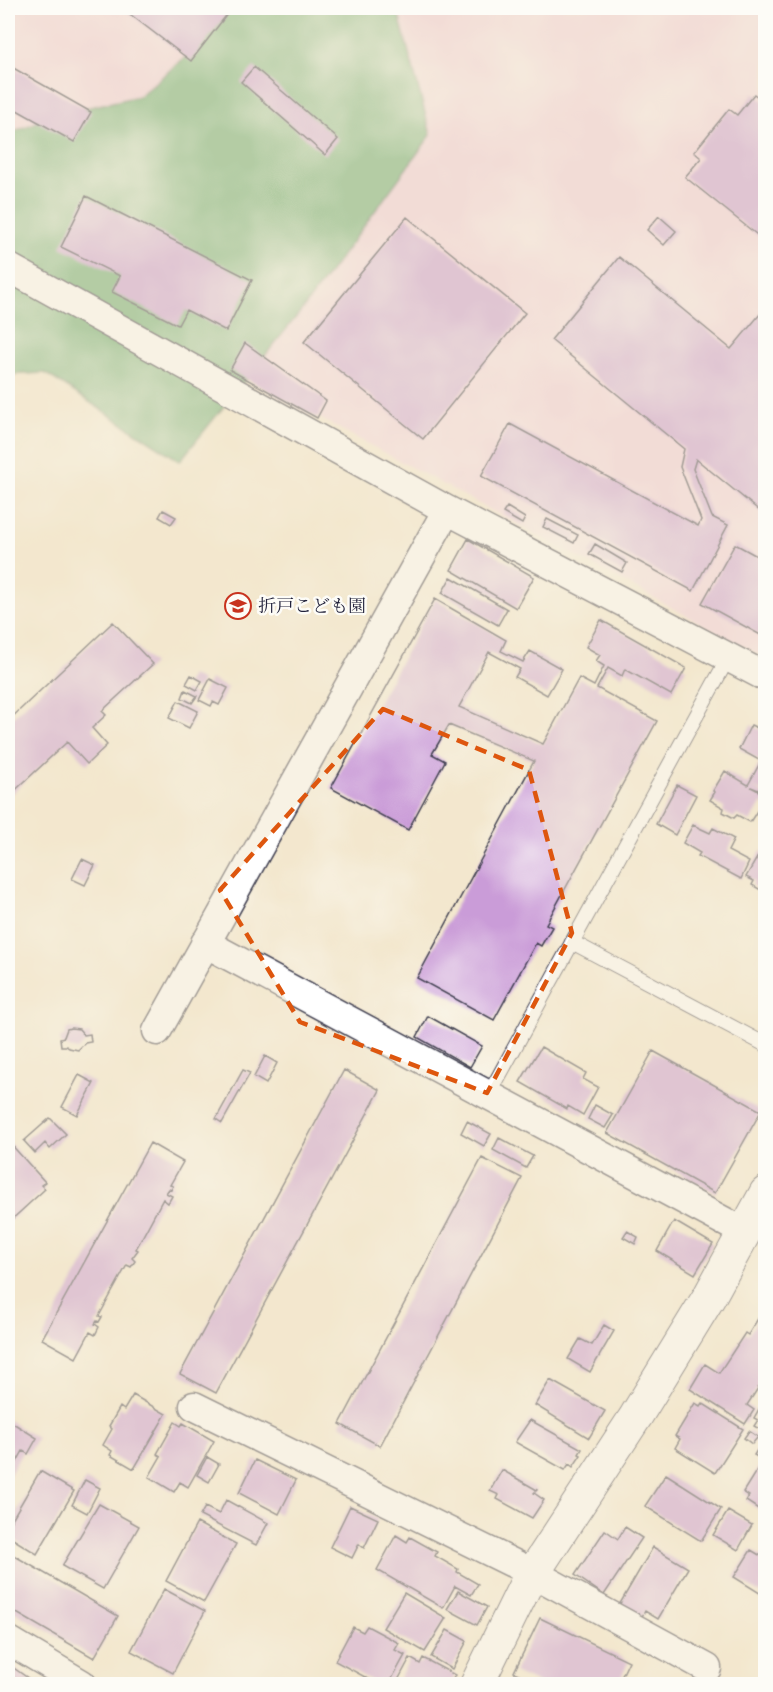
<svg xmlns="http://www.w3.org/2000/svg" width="773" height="1692" viewBox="0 0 773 1692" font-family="'IM FELL Great Primer','Noto Serif JP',serif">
  <rect width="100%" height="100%" fill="#fdfcf7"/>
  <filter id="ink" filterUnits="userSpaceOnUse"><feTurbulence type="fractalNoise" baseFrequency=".0167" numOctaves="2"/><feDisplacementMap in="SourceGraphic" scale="12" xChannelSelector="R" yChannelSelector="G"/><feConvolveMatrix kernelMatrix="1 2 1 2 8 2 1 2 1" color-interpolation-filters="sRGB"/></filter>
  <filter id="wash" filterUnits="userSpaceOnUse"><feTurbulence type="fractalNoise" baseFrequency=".008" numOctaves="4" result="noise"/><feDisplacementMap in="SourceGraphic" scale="24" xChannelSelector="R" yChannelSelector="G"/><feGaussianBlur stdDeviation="1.35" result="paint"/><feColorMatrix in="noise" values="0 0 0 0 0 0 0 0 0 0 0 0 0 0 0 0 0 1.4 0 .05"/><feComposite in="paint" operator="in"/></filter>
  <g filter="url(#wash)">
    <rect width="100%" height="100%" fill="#f3e7ce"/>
    <path fill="#f2cfe1" d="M8,8H765V658L8,250Z"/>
    <path fill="#68ac72" stroke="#456756" stroke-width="1.5" d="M229,8H397L431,135L305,306L180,461L45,373L8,375V134L54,115L139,96L189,54Z"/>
    <g id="blocks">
      <path fill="#ca9cd8" d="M122,8H232L191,61Z
        M8,65L91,112L74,142L8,105Z
        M254,67L338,139L325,155L241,82Z
        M754,94L766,103V242L685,177L701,158L694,152L729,109L737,115Z
        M86,196L252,280L226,331L186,310L178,325L112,292L120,276L61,247Z
        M659,216L676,231L664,245L647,230Z
        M407,217L525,313L423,439L304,342Z
        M619,257L731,349L766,307V516L696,459L693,469L712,517L728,525L693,591L481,476L510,424L698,526L701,520L680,467L684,449L551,340Z
        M245,343L326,401L317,418L230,370Z
        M507,507L525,518L522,524L503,513Z
        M163,510L176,517L171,524L159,517Z
        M547,519L578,535L574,543L543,527Z
        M468,539L534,577L516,608L451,570Z
        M595,544L627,563L622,572L589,554Z
        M735,544L766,561V638L702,603Z
        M451,577L507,609L498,625L442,593Z
        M435,599L506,640L501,651L523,662L530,651L562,669L547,695L515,677L520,669L489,652L459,707L543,744L579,678L594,686L604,666L596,661L600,655L586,647L601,620L686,668L671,695L625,669L622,676L608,668L597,688L657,721L546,924L552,927L541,946L536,943L494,1020L417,978L534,761L449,725L432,754L445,761L408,830L331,788Z
        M113,622L153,664L102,711L106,715L92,728L107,745L87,764L67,742L8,797V721Z
        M191,675L202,681L197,690L186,684Z
        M210,679L228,688L219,705L213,702L211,706L199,700Z
        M185,690L197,696L192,703L182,698Z
        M178,701L198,711L189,728L169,718Z
        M751,725L766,732V764L739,749Z
        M760,763L766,766V793L751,787L766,795V802L764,805L762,803L750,822L737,815L734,818L723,812L724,808L710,800L715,792L713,791L725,771L748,785Z
        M677,785L696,795L675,835L656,824Z
        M693,825L710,833L713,828L734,839L728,851L749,862L741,879L698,856L700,853L683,843Z
        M761,851L766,853V893L752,885L754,881L746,877Z
        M82,859L95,865L85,885L72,879Z
        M428,1016L482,1046L470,1067L417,1037Z
        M71,1028L79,1029L84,1035L90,1034L91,1042L85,1043L78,1050L69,1048L66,1046H61L60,1038L64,1037L67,1029Z
        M541,1047L586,1073L583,1079L598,1087L583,1115L568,1106L567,1109L520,1082Z
        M653,1051L761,1111L715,1193L607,1133Z
        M265,1056L277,1063L266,1084L254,1077Z
        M243,1070L250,1073L222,1123L216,1119Z
        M344,1070L380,1090L216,1393L180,1374Z
        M79,1075L94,1083L77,1115L62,1107Z
        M595,1105L613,1115L605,1128L588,1119Z
        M50,1118L66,1134L50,1149L45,1143L35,1153L24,1141Z
        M467,1121L491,1134L484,1146L461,1133Z
        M499,1138L533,1156L526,1168L493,1150Z
        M8,1141L45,1182L41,1185L45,1189L8,1223Z
        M150,1143L183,1162L170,1185L173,1186L171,1190L169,1189L166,1193L172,1196L168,1203L163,1199L136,1249L138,1250L132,1258L135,1261L131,1267L127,1265L99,1316L102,1317L99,1322L97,1321L95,1324L99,1327L95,1335L90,1332L76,1358L42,1339Z
        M482,1158L522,1178L380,1446L340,1424Z
        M674,1221L713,1244L695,1274L657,1251Z
        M627,1231L638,1237L635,1244L623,1237Z
        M759,1317L766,1321V1376L747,1405L754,1410L745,1424L690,1389L705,1364L719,1373L745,1333L748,1335Z
        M604,1325L614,1331L590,1372L568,1359L580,1339L592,1345Z
        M550,1380L605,1411L589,1438L535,1405Z
        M133,1395L166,1414L134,1469L110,1455L112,1451L103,1445L112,1429L109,1426L120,1407L124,1410Z
        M763,1402L766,1403V1433L754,1426L758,1420L754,1418Z
        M695,1403L700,1406L702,1403L743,1429L715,1473L675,1448L680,1439L675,1436Z
        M8,1420L37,1438L28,1454L23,1451L8,1478Z
        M530,1420L582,1449L579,1454L581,1455L573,1467L569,1464L565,1470L515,1442Z
        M175,1422L181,1426L183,1423L214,1441L188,1487L180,1482L174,1492L149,1477L161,1456L157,1454Z
        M749,1431L758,1437L752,1444L744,1438Z
        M763,1441L766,1443V1514L746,1501L749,1496L743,1492L763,1460L754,1455Z
        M207,1457L219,1464L209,1482L197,1475Z
        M255,1460L296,1480L279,1514L239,1493Z
        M502,1470L537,1490L534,1493L544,1500L532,1518L497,1499L499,1495L490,1491Z
        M40,1471L74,1491L37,1554L8,1536V1526Z
        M666,1474L721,1509L701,1541L645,1506Z
        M85,1480L100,1488L87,1513L72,1505Z
        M226,1500L268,1523L256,1545L200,1516L205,1507L219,1514Z
        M99,1504L139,1526L103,1589L62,1566Z
        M350,1506L378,1519L364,1548L359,1544L352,1558L330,1547Z
        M728,1511L752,1525L738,1550L713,1535Z
        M197,1523L236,1544L204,1602L166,1581Z
        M625,1527L642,1538L604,1595L575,1575L605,1530L618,1539Z
        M396,1535L407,1542L410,1537L437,1552L435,1556L458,1569L457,1572L478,1584L471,1595L455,1586L443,1608L377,1570Z
        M653,1547L688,1568L658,1619L645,1611L640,1620L618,1607Z
        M751,1550L766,1559V1597L734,1577Z
        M8,1552L118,1616L94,1658L8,1608Z
        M164,1589L205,1611L173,1673L131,1651Z
        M458,1591L487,1607L477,1625L447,1609Z
        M404,1593L446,1618L425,1652L383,1628Z
        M540,1618L629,1661L618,1684H540L514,1672Z
        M367,1626L399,1643L395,1650L405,1655L389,1684H378L335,1661L353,1627L363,1632Z
        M447,1630L467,1641L452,1669L431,1657Z
        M410,1658L420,1664L423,1658L455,1675L452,1681L459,1684H396Z
        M8,1664L32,1681L30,1684H8Z"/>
    </g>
  </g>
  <g filter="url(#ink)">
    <use href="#blocks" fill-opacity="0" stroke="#414051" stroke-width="1.5"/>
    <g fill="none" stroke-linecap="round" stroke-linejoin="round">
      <defs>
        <path id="service" d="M572,942L766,1045
          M488,1096L728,658"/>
        <path id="minor" d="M8,267L447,510L766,677
          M205,943L744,1232
          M157,1031L447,510
          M194,1406L533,1573L707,1668
          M8,1640L82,1684"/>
        <path id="tertiary" d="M477,1684L526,1584L636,1416L709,1297L766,1193"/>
      </defs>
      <use href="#service" stroke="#414051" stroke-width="16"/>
      <use href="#minor" stroke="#414051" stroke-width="31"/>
      <use href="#tertiary" stroke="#414051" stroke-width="35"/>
      <use href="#service" stroke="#fff" stroke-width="14"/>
      <use href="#minor" stroke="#fff" stroke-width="28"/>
      <use href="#tertiary" stroke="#fff" stroke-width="33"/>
    </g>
  </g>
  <path d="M0 0H773V1692H0ZM383,709L529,770L572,933L487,1093L300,1022L220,890Z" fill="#f3e7ce" fill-opacity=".55" fill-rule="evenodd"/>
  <path fill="none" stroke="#de560e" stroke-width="4.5" stroke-dasharray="12 8" stroke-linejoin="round" d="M383,709L529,770L572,933L487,1093L300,1022L220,890Z"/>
  <defs>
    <symbol id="school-ring" viewBox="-11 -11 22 22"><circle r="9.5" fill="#fdfcf7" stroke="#c8321e" stroke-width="1.5"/><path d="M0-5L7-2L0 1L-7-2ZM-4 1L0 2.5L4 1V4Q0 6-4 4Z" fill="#c8321e"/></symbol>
  </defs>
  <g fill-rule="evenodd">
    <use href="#school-ring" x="223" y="591" width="30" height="30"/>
  </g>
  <g text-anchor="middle" stroke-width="5" stroke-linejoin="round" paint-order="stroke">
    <g font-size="18" fill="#22223b" stroke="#fdfcf7" text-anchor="start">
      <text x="258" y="612">折戸こども園</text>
    </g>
  </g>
  <rect width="773" height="1692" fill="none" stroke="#fdfcf7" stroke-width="30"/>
</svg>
